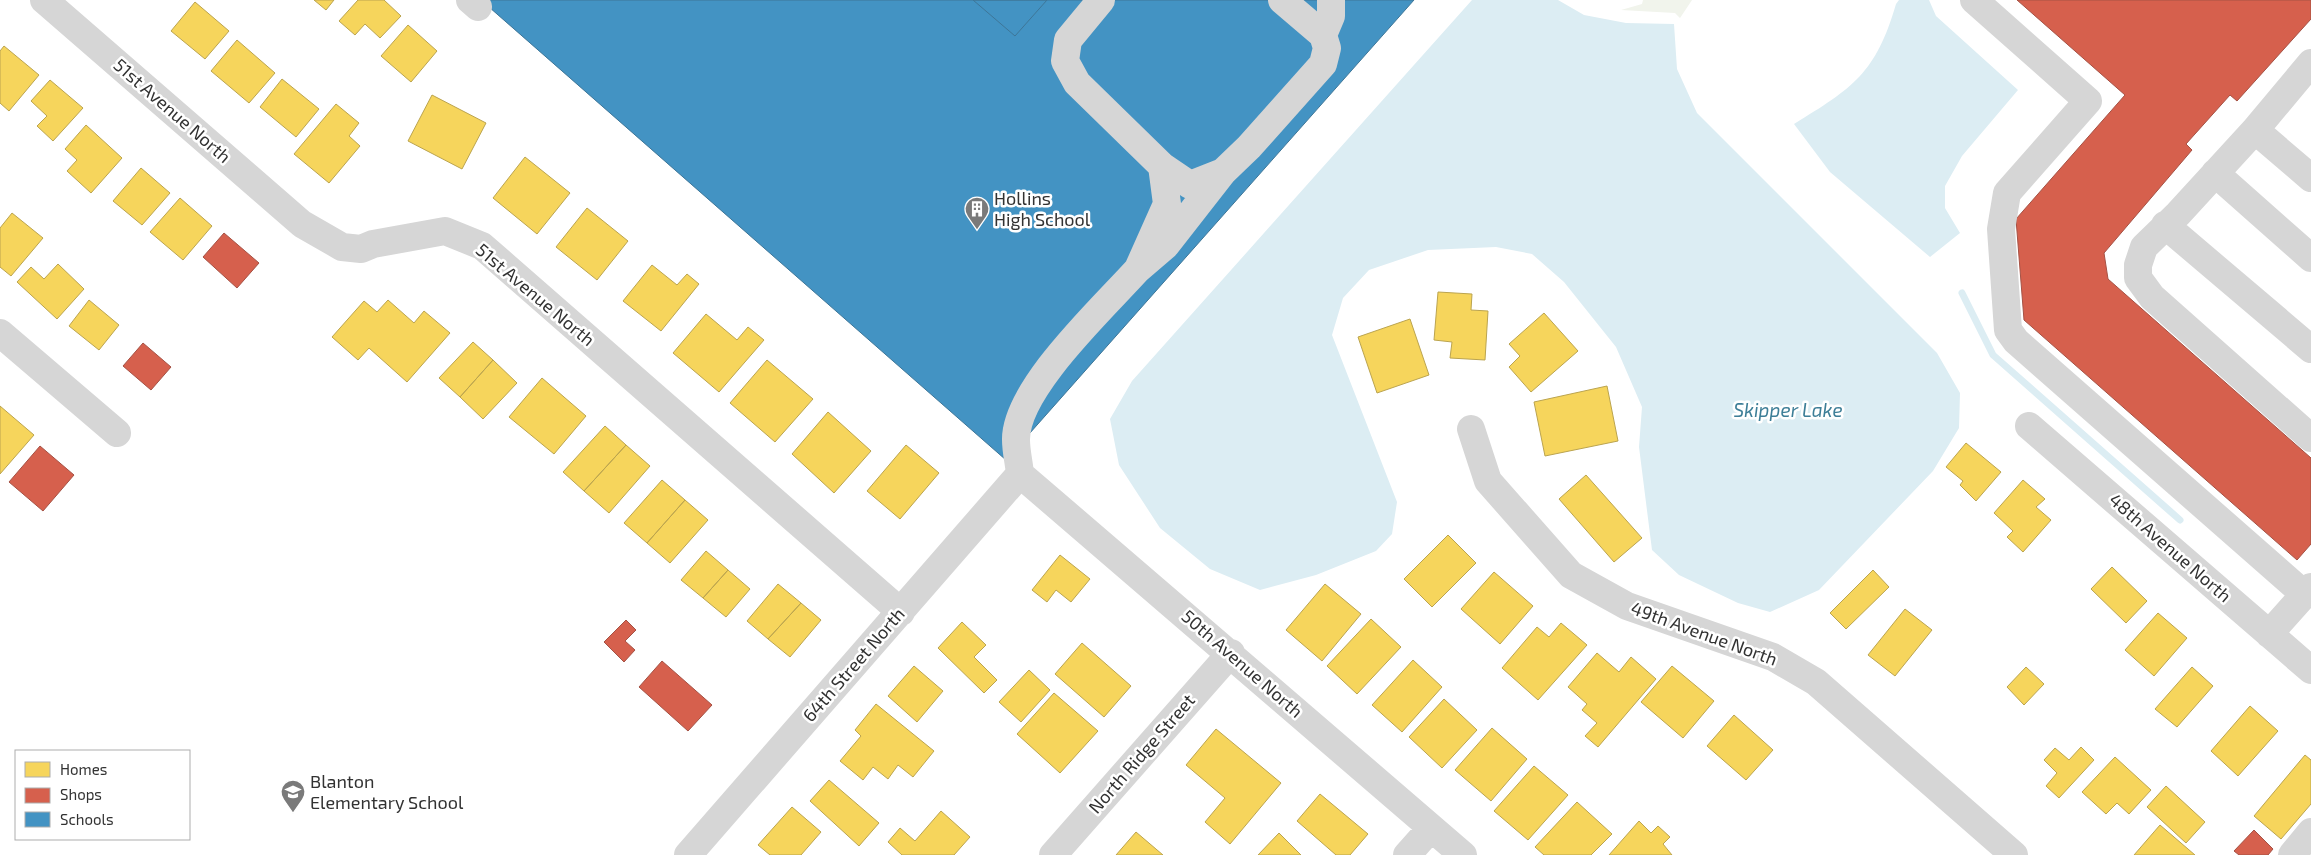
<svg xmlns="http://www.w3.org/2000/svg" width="2311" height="855" viewBox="0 0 2311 855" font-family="'Exo 2',sans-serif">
  <rect width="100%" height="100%" fill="#fff"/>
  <path fill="#f1f4ec" d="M1643,0H1692L1680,18L1675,13L1621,10L1642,4Z"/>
  <path fill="#dcedf3" d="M1472,0H1558L1584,15L1626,23L1674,24L1677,69L1697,113L1937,353L1960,393L1959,428L1933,471L1819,590L1770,612L1738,603L1679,575L1652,550L1639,447L1642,407L1616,347L1564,282L1532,254L1496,247L1428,250L1369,270L1343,298L1332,335L1397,502L1392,534L1376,551L1316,575L1260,590L1210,569L1160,528L1119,465L1110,419L1132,381Z
    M1899,0H1929L1936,16L2018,90L1962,156L1945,186V208L1960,233L1930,257L1830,172L1794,124C1853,88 1876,73 1896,4Z"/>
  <path fill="#f6d55c" stroke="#bba44f" d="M314,0H334L326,10Z
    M358,0H384L401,16L380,38L365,24L355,35L339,21Z
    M195,2L229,31L205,59L171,31Z
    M408,25L437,51L411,82L381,56Z
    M237,40L275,73L249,103L211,71Z
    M4,46L39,75L9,111L0,103V51Z
    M282,79L319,109L296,137L260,107Z
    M50,80L83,108L53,141L37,126L47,116L31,101Z
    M432,95L486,123L462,169L408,141Z
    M336,104L359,123L349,136L360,146L329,183L294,154Z
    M86,125L122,158L91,193L67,171L77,160L65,149Z
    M525,157L570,193L537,234L493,198Z
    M141,168L170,193L142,225L113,201Z
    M180,198L212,226L183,260L150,232Z
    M587,208L628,241L597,280L556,247Z
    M12,213L43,238L11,276L0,267V228Z
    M58,264L84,289L57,319L17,282L31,267L44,279Z
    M652,265L677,285L687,274L699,284L661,331L623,301Z
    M1438,292L1472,294L1471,310L1488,311L1485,360L1450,358L1452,342L1434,340Z
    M89,300L119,325L99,350L69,326Z
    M388,300L414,323L424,311L450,333L407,382L369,348L358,360L332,337L364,301L377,312Z
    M1544,313L1578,351L1531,392L1509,367L1520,356L1509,344Z
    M706,314L737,340L748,327L764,340L719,392L673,353Z
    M1410,319L1429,375L1377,393L1358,337Z
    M473,342L493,360L460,397L439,378Z
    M493,360L517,383L483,419L460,397Z
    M767,360L813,399L775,442L730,403Z
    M542,378L586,416L554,454L509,417Z
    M1607,386L1618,441L1545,456L1534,402Z
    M0,406L34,435L0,474Z
    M828,412L871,451L834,493L792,454Z
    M605,426L626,445L584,491L563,472Z
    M1966,443L2001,472L1976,501L1960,485L1963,481L1946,467Z
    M626,445L650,466L609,513L584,491Z
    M906,445L939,473L900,519L867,491Z
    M1586,475L1642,538L1614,562L1559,499Z
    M662,480L685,500L647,543L624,523Z
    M2023,480L2045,499L2036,507L2051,520L2023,552L2007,537L2013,531L1994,513Z
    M685,500L708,520L670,563L647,543Z
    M1448,535L1476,563L1432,607L1404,579Z
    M706,551L728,570L703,598L681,580Z
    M1060,555L1090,579L1071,602L1056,590L1047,602L1032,590Z
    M2112,567L2147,601L2126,623L2091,589Z
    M728,570L750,589L726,617L703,598Z
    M1873,570L1889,587L1846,629L1830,613Z
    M1494,572L1533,606L1500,644L1461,609Z
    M778,584L801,603L768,639L747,621Z
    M1325,584L1361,614L1322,661L1286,630Z
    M801,603L821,620L790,657L768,639Z
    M1905,609L1932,630L1895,676L1868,655Z
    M2158,613L2187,638L2154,676L2125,650Z
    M1371,619L1401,647L1357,694L1327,666Z
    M962,622L986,645L974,657L997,680L984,693L938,648Z
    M1561,623L1587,645L1538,700L1502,668L1537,627L1549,637Z
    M1082,643L1131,686L1104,717L1055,674Z
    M1597,653L1619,672L1631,657L1656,679L1598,747L1585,736L1597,723L1582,710L1587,704L1568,687Z
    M1413,660L1442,687L1402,732L1372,705Z
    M914,666L943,691L917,722L888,696Z
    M1672,666L1714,701L1683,738L1641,702Z
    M2026,667L2044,684L2024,705L2007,687Z
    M2192,667L2213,686L2177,727L2155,709Z
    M1029,670L1050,690L1021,722L999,702Z
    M1054,693L1098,731L1060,773L1017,734Z
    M1444,699L1477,730L1442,768L1409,737Z
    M876,704L934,751L913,777L898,765L888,779L873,767L863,780L840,761L861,736L855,730Z
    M2250,706L2278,731L2238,776L2211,751Z
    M1734,715L1773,750L1746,780L1707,746Z
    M1492,728L1527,759L1491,801L1455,770Z
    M1216,729L1281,783L1230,844L1205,822L1225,798L1186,765Z
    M2081,747L2094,760L2059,798L2046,786L2057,773L2044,760L2055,748L2069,760Z
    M2305,755L2311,760V804L2281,839L2254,816Z
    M2115,757L2151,790L2129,814L2117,803L2106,814L2082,792Z
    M1534,766L1568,795L1528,840L1494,811Z
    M829,780L879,823L859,846L810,801Z
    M2166,786L2205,822L2186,843L2147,807Z
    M1320,794L1368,834L1350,855H1336L1297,821Z
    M1577,802L1612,834L1591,855H1544L1535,847Z
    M792,807L821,832L801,855H770L758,845Z
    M941,811L970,837L954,855H902L888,842L900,828L915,841Z
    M1639,821L1651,833L1658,826L1670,837L1663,844L1672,855H1609Z
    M2160,825L2195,855H2134Z
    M1136,832L1163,855H1116Z
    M1279,833L1301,855H1258Z"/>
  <path fill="#d6604d" stroke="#a55245" d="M2017,0H2311V19L2237,101L2230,95L2186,144L2192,150L2104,253L2108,279L2311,458V544L2297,560L2024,320L2016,219L2125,95Z
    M224,233L259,263L237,288L203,257Z
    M143,343L171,367L151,390L123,366Z
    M40,446L74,475L43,511L9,482Z
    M626,620L636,630L625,641L635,650L624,662L604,642Z
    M662,661L712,705L688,731L639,687Z
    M2254,830L2273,849L2268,855H2239L2234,851Z"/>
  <path fill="#4393c3" stroke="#3e7698" d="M481,0H1414L1006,460Z
    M973,0H1047L1015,36Z"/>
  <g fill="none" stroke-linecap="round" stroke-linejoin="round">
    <path stroke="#dcedf3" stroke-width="7" d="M1962,293L1993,355L2180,520"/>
    <path stroke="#d6d6d6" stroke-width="28" d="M44,0L302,224L342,247L361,249L373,244L445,231L482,246L901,612
      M470,0L478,7
      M1101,0L1068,40L1065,61L1077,83L1162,166L1190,185L1223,172
      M1974,0L2088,101L2007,193L2001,229L2008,330L2016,341L2304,594
      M1323,35L1331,16V0
      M2311,63L2255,130L2311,178
      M2255,130L2178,214L2144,247L2138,265V278L2152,297L2311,438
      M1162,166L1167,204L1138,269L1166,245L1223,172L1249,147L1323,64L1327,48L1323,35L1282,0
      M2215,173L2311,258
      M2165,225L2311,349
      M0,333L117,433
      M2029,426L2311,670
      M1471,429L1488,481L1571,575L1627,606L1773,657L1816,682L2014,855
      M1020,474L1463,855
      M1020,474C1019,463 1016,451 1016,440C1015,389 1103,308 1138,269
      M2269,634L2311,587
      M688,855L1020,474
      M1053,855L1231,653
      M1407,855L1431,828
      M2292,855L2311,832"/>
  </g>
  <defs>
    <symbol id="building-pin" viewBox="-11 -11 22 30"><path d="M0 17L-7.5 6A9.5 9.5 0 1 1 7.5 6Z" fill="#7a7a7a" stroke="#fff"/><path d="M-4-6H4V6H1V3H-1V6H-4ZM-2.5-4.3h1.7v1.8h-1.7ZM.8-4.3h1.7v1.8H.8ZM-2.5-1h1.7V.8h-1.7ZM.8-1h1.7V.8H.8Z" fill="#fff"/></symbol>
    <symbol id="school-pin" viewBox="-11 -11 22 30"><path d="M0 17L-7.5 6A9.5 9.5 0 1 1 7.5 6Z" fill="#7a7a7a" stroke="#fff"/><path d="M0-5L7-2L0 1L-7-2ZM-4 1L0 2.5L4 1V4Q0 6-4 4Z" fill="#fff"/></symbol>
  </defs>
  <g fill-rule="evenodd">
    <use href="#building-pin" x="963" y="195" width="28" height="38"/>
    <use href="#school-pin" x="279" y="778" width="28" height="38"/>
  </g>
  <g text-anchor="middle" stroke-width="5" stroke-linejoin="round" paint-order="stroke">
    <g font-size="18" fill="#323232" stroke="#fff">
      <text transform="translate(172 111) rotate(41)" y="6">51st Avenue North</text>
      <text transform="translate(535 295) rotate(40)" y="6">51st Avenue North</text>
      <text transform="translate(2170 548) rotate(41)" y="6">48th Avenue North</text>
      <text transform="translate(1704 634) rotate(20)" y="6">49th Avenue North</text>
      <text transform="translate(1242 664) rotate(41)" y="6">50th Avenue North</text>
      <text transform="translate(854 665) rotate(-49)" y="6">64th Street North</text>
      <text transform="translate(1142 754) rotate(-49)" y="6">North Ridge Street</text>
    </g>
    <g font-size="18" fill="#323232" stroke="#fff" text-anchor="start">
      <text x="994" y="205">Hollins<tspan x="994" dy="21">High School</tspan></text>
      <text x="310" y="788">Blanton<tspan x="310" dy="21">Elementary School</tspan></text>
    </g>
    <g font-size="19" font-style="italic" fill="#3d7e97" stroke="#fff">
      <text x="1788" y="417">Skipper Lake</text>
    </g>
  </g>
  <rect x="15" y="750" width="175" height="90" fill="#ffffff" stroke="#adadad"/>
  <rect x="25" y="762" width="25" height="15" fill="#f6d55c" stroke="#adadad"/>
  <text x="60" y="775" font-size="15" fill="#323232">Homes</text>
  <rect x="25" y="788" width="25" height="15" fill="#d6604d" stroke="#adadad"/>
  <text x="60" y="800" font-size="15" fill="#323232">Shops</text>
  <rect x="25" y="812" width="25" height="15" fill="#4393c3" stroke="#adadad"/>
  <text x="60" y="825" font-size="15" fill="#323232">Schools</text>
</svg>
